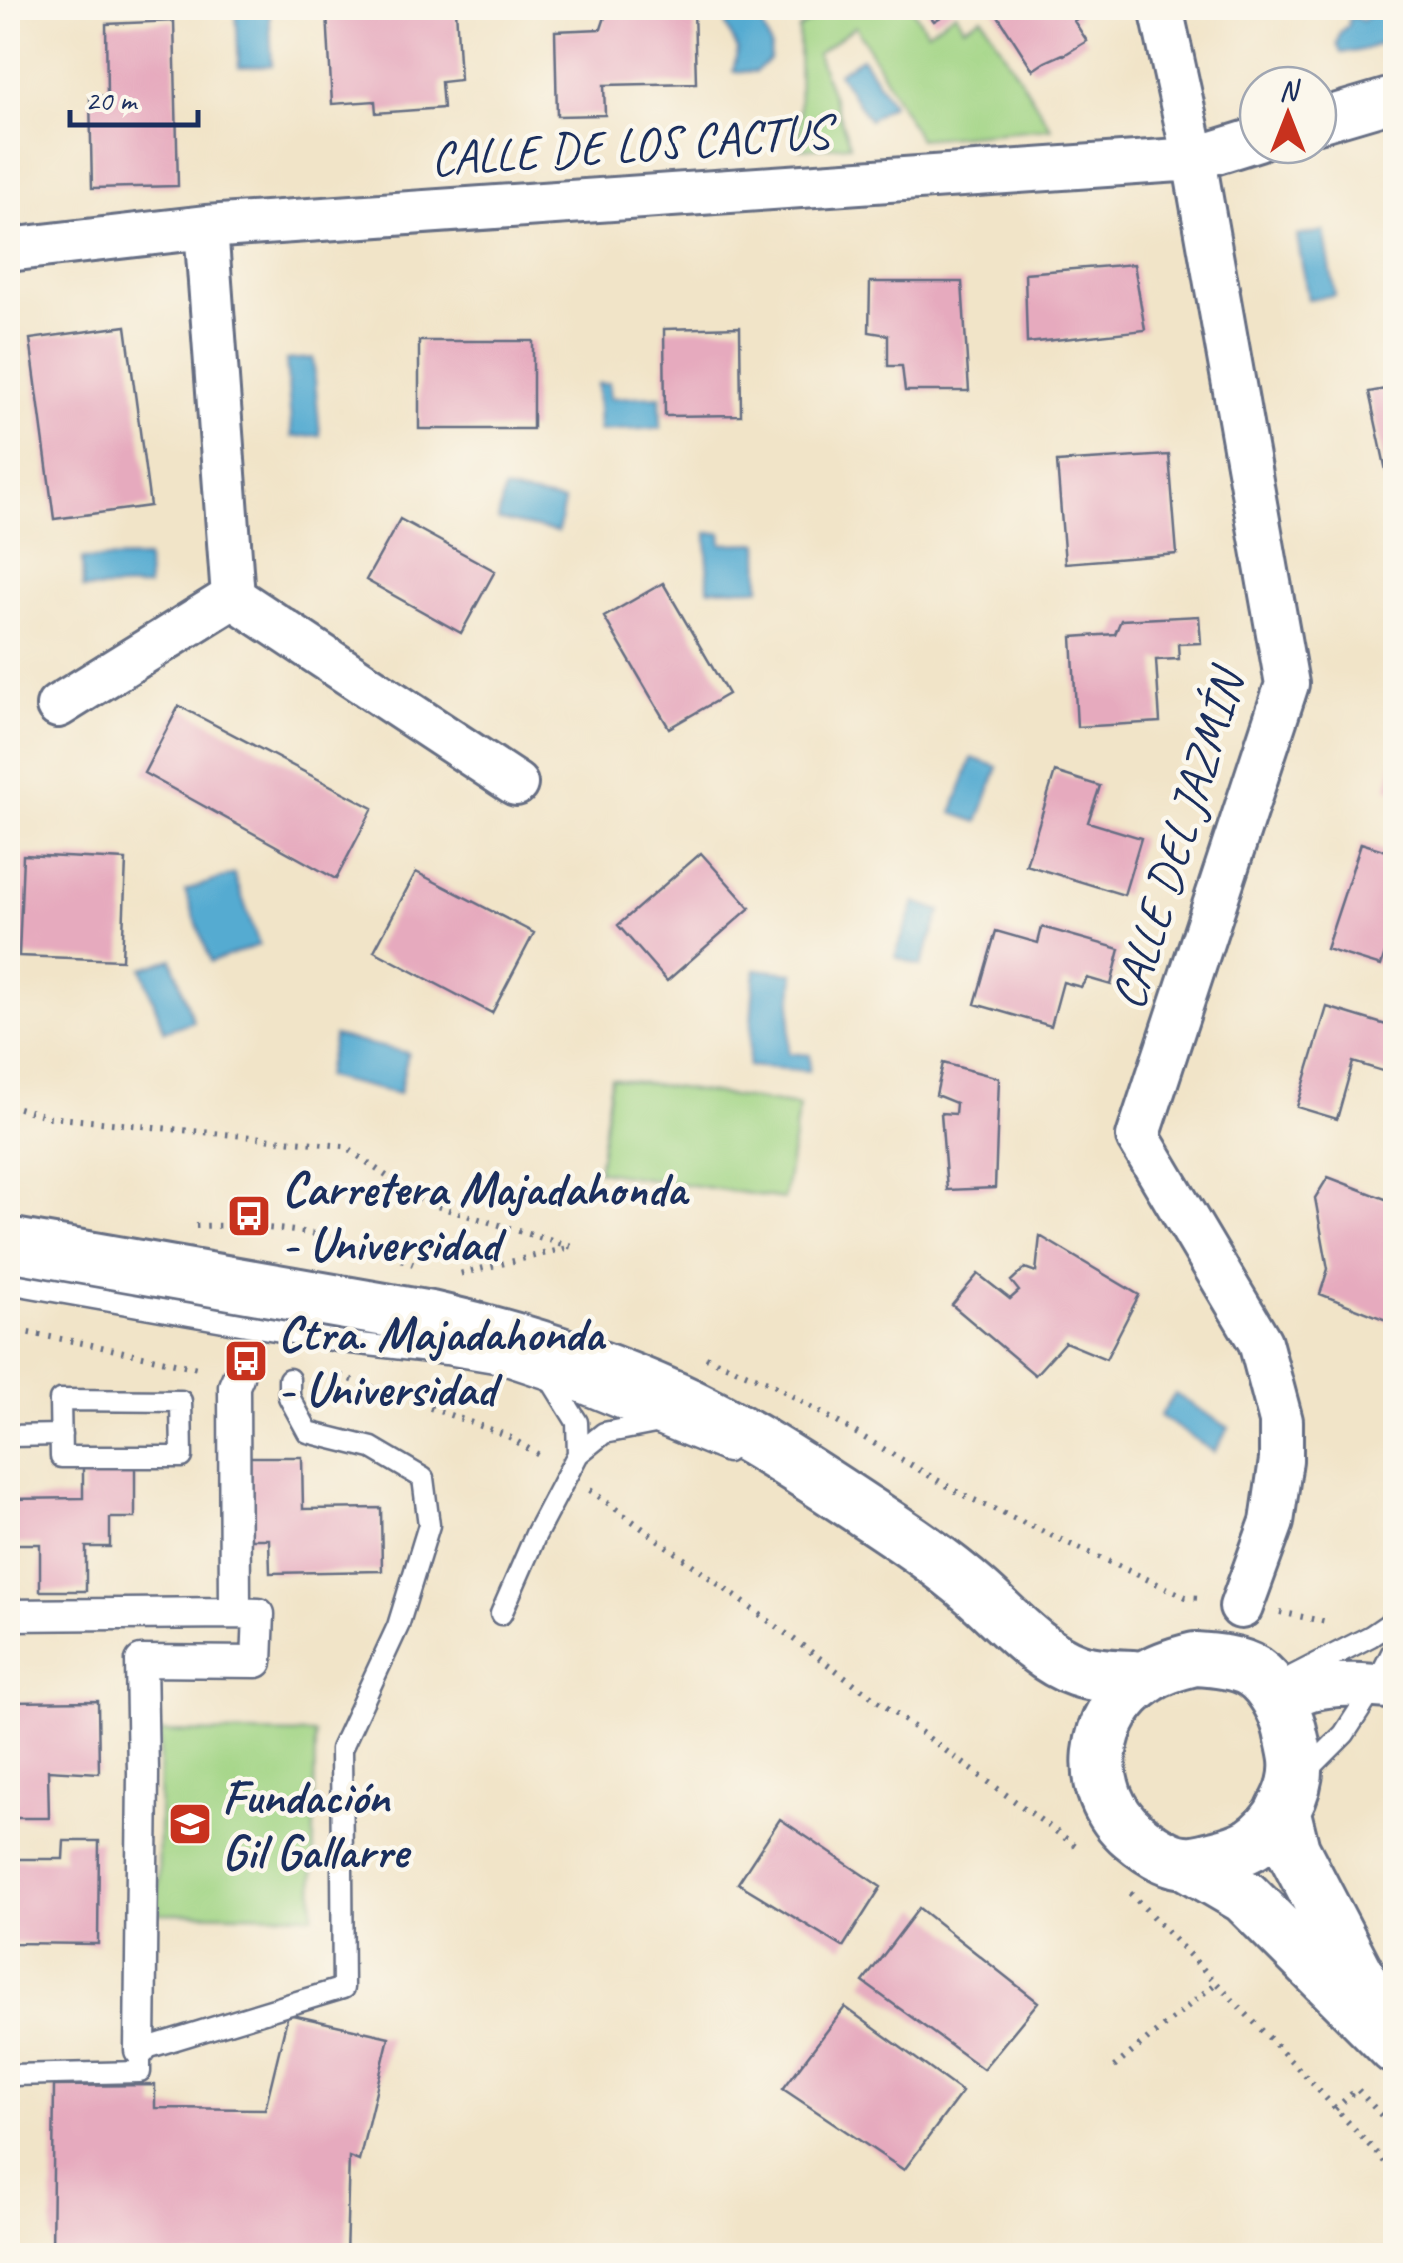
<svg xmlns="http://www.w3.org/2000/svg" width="1403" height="2263" viewBox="0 0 1403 2263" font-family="Caveat,sans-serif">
  <rect width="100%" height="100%" fill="#fbf7ec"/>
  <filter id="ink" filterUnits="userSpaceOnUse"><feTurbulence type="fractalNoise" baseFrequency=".01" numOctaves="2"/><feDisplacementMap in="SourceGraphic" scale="20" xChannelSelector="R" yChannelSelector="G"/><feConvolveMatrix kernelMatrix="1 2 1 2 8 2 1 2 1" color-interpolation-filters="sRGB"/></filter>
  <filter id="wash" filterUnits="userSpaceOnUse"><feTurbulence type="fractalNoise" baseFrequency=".0048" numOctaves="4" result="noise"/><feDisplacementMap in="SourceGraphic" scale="40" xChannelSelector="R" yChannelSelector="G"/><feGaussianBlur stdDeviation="2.25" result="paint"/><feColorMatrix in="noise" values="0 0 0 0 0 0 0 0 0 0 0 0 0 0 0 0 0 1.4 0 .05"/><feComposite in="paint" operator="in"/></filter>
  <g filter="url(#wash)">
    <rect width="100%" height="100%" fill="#f1e4c8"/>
    <path fill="#a1d484" stroke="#5e8271" stroke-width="2.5" d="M833,8H912L927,32L956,12L964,27L982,17L1051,128L919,139L856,26L817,54L850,145L800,149L799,29Z
      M611,1078L799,1106L784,1199L598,1171Z
      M160,1732L315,1734L313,1915L158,1913Z"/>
    <path fill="#55abd1" stroke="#386d98" stroke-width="2.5" d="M236,8H269L272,65L239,67Z
      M741,8L756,9L771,47L770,60L755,72L733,71L738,50L726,26L731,11Z
      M1370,8H1386C1388,12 1393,17 1394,22C1398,44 1356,53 1341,53L1337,44L1340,32L1348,25L1349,19L1354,17L1363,21L1370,13Z
      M862,58L892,104L869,120L838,73Z
      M1324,231L1335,295L1308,299L1297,236Z
      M313,358L320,435L292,437L286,360Z
      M609,383L610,398L660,396L661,428L599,431L597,384Z
      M504,490L564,502L558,532L498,520Z
      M707,533H721L722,544L759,543L760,588L708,589Z
      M147,558L148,587L83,589L82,559Z
      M972,758L998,767L978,822L952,813Z
      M234,874L259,945L211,962L185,891Z
      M915,902L941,911L921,966L895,957Z
      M172,959L193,1021L164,1031L142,968Z
      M755,969L794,973L788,1053L810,1055L809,1071L748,1066Z
      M334,1036L408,1053L399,1094L325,1077Z
      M1175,1394L1229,1428L1214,1452L1160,1416Z"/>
    <g id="blocks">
      <path fill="#e6aabe" d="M427,8H456L460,80L441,82L443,108L376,113L375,101L332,104L327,13Z
        M608,8H694L696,83L604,85L605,115L557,116L555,31L601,29Z
        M924,8H956L934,21Z
        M993,8H1073L1079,17L1074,21L1087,41L1064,55L1063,54L1045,62L1033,70Z
        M174,21L178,186L92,188L90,96H107L106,24Z
        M1134,264L1145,330L1027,343L1025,273Z
        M870,282H962L969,391H905L902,366H888V335L869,332Z
        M126,326L150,506L54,519L30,339Z
        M740,327L741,415L665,416L664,329Z
        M419,341H533V429H419Z
        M1396,387V493L1391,494L1369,392Z
        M1169,455L1177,554L1065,563L1057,462Z
        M400,519L495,571L461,633L366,580Z
        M663,583L728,694L669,728L604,617Z
        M1199,616L1201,643L1178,644L1179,659L1156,660L1160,722L1077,727L1072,637L1115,634L1121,620Z
        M179,706L373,808L336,879L144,773Z
        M1394,756H1396V790L1387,788Z
        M1055,772L1100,786L1088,822L1141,838L1124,895L1026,865Z
        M1361,843L1396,854V943L1389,941L1381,966L1326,949Z
        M701,853L750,908L667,981L618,925Z
        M23,855L126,860L122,960L19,956Z
        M416,872L534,933L492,1013L374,951Z
        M1042,927L1120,949L1111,985L1087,978L1081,987L1063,982L1051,1026L975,1004L996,931L1038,943Z
        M1327,1007L1396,1028V1075L1353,1062L1337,1119L1297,1107Z
        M943,1063L999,1078L995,1188L947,1190L941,1113L955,1114L956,1103L936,1095Z
        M1328,1177L1396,1203V1324L1320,1294L1328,1269L1315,1198Z
        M1040,1236L1139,1295L1106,1359L1065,1342L1035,1375L952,1305L978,1274L1010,1299L1019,1291L1011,1281L1025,1268L1036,1272Z
        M245,1457H302L303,1509L381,1508L382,1571L270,1573L269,1539H247Z
        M83,1461H135V1518H110V1547H86V1591H40V1544H8V1499L83,1498Z
        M98,1701L99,1773L48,1770L49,1818H8V1702Z
        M780,1819L881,1887L843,1947L738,1883Z
        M64,1841H99L98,1944L8,1943V1859H63Z
        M919,1908L1038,2002L983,2069L863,1982Z
        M845,2007L962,2092L904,2170L783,2089Z
        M288,2014L389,2037L359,2161L349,2157L346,2256H95L52,2253L54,2086L155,2085V2108L265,2109Z"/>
    </g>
  </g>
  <g filter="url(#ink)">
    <use href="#blocks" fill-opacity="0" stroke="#666e83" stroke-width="2.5"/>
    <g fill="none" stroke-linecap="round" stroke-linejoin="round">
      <defs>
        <path id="service" d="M8,1283L343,1342L446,1354L500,1363L551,1380L727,1452
          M551,1380L577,1422L578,1454
          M60,1400L181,1401L182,1457H61Z
          M8,1436L61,1435
          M501,1614L536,1534L578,1454L604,1433L655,1423
          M1293,1676L1371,1636L1396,1619
          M1305,1773L1344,1734L1375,1686L1396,1645
          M8,2073L11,2075L140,2072V2050L343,1988L341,1749L398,1626L429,1525L423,1478L372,1448L308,1432L289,1397V1379"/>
        <path id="pedestrian" d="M8,1615L235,1613
          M140,2050L143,1773L141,1661L257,1662L259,1614L235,1613L234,1386L238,1377"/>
        <path id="minor" d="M1161,8L1194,159L1287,684L1138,1137L1260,1342L1281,1421V1460L1272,1522L1241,1607
          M1318,121L1396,98
          M206,227L233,597
          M8,250L206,227L1194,159L1258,139
          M58,706L233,597L516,784
          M1280,1702C1290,1697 1300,1692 1311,1689C1337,1682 1369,1685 1396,1688"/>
        <path id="tertiary" d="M8,1244L431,1318C516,1337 596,1363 676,1399C740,1428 806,1472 865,1511C903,1536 942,1562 976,1592C1006,1618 1039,1657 1077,1670C1098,1677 1124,1676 1145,1678
          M1195,1659C1213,1660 1239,1662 1254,1672C1272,1684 1285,1710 1290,1730C1292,1740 1295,1750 1296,1760C1299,1791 1278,1827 1252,1844C1241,1850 1228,1854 1216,1857C1207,1859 1195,1863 1186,1862C1168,1862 1146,1846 1133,1835C1082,1791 1091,1714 1146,1678C1160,1668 1178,1663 1195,1659Z
          M1283,1809L1293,1850L1372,2002
          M1185,1862L1245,1897L1396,2048"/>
      </defs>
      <use href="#service" stroke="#666e83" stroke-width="25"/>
      <use href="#pedestrian" stroke="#666e83" stroke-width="35"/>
      <use href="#minor" stroke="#666e83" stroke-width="48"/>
      <use href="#tertiary" stroke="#666e83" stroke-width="58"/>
      <path stroke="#666e83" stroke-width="6" stroke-dasharray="2.5 8" stroke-linecap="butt" d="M8,1105L50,1117L344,1146L423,1202L572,1247L459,1274
        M196,1226C244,1224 315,1230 361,1245C379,1250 396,1257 413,1264
        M8,1329L88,1344L202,1369
        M706,1357L770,1383L961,1494L1186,1597L1200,1598
        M341,1376L506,1435L542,1457
        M590,1490L1076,1846
        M1280,1612L1326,1622
        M1130,1893L1300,2070L1396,2174
        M1114,2067L1216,1983
        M1335,2109L1357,2089L1396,2131"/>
      <use href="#service" stroke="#fff" stroke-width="20"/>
      <use href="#pedestrian" stroke="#fff" stroke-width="30"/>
      <use href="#minor" stroke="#fff" stroke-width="42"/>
      <use href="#tertiary" stroke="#fff" stroke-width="52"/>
    </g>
  </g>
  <defs>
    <symbol id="bus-square" viewBox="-11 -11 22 22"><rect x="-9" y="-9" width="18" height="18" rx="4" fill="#c8321e" stroke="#fbf7ec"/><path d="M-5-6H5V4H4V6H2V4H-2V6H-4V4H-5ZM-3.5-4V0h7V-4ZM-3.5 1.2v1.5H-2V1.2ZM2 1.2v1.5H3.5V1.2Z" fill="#fff"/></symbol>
    <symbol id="school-square" viewBox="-11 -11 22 22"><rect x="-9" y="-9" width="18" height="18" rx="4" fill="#c8321e" stroke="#fbf7ec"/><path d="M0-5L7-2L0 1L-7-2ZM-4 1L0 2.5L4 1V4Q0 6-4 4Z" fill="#fff"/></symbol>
  </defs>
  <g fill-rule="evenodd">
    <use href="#bus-square" x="224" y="1191" width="50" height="50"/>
    <use href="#bus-square" x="221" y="1336" width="50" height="50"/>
    <use href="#school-square" x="165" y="1799" width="50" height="50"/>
  </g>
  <g text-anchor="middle" stroke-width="9" stroke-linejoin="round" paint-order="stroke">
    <g font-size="48" fill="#1b2f5e" stroke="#fbf7ec">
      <text transform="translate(630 144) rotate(-4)" y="17">CALLE DE LOS CACTUS</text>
      <text transform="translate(1176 840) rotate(-73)" y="17">CALLE DEL JAZMÍN</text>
    </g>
    <g font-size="48" font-weight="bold" fill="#1b2f5e" stroke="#fbf7ec" text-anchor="start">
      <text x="282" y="1205">Carretera Majadahonda<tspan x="282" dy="55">- Universidad</tspan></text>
      <text x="278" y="1350">Ctra. Majadahonda<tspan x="278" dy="55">- Universidad</tspan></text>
      <text x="222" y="1813">Fundación<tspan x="222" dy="55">Gil Gallarre</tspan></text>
    </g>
  </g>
  <rect width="1403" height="2263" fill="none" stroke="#fbf7ec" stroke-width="40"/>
  <g transform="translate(1288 115)"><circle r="48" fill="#fbf7ec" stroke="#a1a7b3" stroke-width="2.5"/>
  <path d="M0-8L18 38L0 25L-18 38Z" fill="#c8321e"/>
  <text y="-15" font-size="28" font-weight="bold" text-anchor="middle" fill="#1b2f5e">N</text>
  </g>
  <path d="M70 110v15h128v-15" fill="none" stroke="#1b2f5e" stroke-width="5"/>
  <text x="85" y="110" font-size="30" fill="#1b2f5e" stroke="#fbf7ec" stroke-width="8" paint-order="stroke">20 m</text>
</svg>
